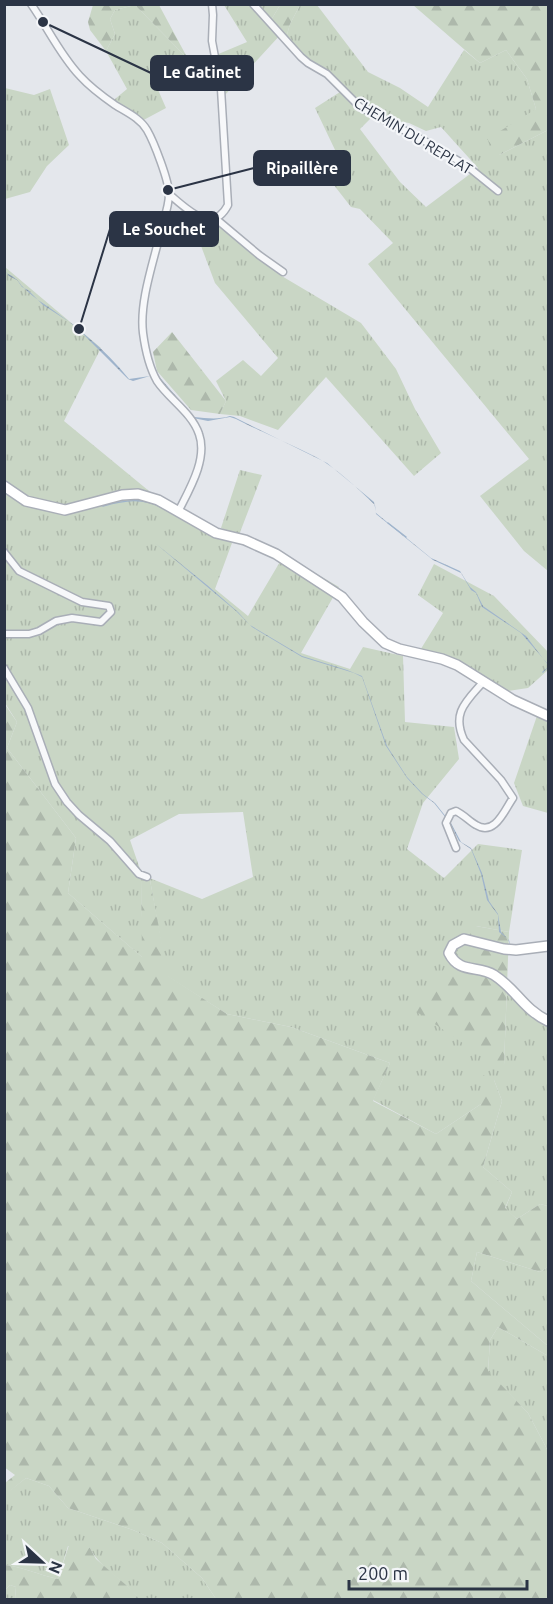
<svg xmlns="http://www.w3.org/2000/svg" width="553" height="1604" viewBox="0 0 553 1604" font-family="Ubuntu,sans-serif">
  <defs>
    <pattern id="grass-tufts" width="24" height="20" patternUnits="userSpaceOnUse" patternTransform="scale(1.5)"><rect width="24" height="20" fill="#c9d6c5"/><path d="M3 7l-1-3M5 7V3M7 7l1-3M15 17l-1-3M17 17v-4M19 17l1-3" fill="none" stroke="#adb8ab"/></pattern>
    <pattern id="forest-firs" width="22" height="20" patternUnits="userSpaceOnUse" patternTransform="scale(1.5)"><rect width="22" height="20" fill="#c9d6c5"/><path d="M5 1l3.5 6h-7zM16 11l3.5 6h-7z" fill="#adb8ab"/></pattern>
    <pattern id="water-waves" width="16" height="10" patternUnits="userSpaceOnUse" patternTransform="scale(1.5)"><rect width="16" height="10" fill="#9fb4cc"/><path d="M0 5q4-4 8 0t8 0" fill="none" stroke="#8293a7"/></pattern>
  </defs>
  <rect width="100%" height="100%" fill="#e4e7ec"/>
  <path fill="url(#grass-tufts)" fill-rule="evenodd" d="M135,5L188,59L152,76L166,108L138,123L109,104L127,89L106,51L115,34L110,19L115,10Z
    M224,5H280L270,22L282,33L224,96L216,55L247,42Z
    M300,5H317L368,72L400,88L428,107L464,50L480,63L506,50L527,79L536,109L499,155L548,130V571L524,551L480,496L529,459L368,264L393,243L360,209L351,207L319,166L336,152L315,108L340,92L286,38L290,24ZM372,117L409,123L426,131L441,127L478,168L426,207L400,182L360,129Z
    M5,88L34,95L50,89L69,145L47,166L30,192L5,199Z
    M172,197L220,227L280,275L361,323L396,369L415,409L441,453L414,476L326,377L278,430L240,416L220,414L226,401L216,381L243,360L261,376L278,358L215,283L195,230Z
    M5,267L101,348L64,421L149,491L232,543L215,589L248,616L284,555L339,587L301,653L350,669L363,647L403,656L405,722L454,727L459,759L423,803L407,849L444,878L478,844L522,850L509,932L476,926L504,1065L507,987L533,1010L548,1016V1206L540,1204L517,1219L505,1209L512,1192L483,1167L502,1101L494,1080L481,1104L436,1134L373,1100L390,1063L291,1027L227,1014L167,976L150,880H141L143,958L68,893L76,838L7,748L17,722L5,703ZM243,812L253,877L202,899L142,875L130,840L179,814Z
    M240,470L262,475L239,535L221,528Z
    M434,564L494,596L548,652V670L528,688L502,692L419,652L443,613L418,595Z
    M539,710L548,714V813L523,806L514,783Z
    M477,1252L540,1272L548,1267V1346L471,1281Z
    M498,1327L548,1356V1451L528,1413L488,1372L490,1340Z
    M26,1478L49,1486L68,1508L133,1530L162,1543L202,1578L216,1599H139C125,1580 101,1570 90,1548L68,1546L58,1579C39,1575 23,1567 5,1565L4,1495Z
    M10,1585L16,1587L15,1599L5,1600V1590Z"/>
  <path fill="url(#forest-firs)" d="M93,5H159L188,59L135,5L115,10L110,19L115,34L106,51L90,30L88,22Z
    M280,5H300L290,24L286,38L270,22Z
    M413,5H548V130L499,155L487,139L536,109L527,79L506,50L480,63Z
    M172,332L226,401L220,414L191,410L157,371L153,352Z
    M4,703L17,722L7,748L76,838L68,893L142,957L141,879L150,880L168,976L227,1014L291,1027L390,1063L373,1101L436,1134L481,1104L483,1075L494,1080L502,1101L483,1167L512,1192L505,1208L517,1219L540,1204L548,1206V1267L540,1272L477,1252L471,1281L548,1346V1356L498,1327L490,1340L488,1371L528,1413L548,1451V1599H216L202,1578L162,1543L133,1530L68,1508L49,1486L26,1478L5,1495V1483L15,1475L4,1467Z
    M476,926L509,932L504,1065L482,1056L414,1010Z
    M77,1542L90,1548L96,1559L133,1591L139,1599H15L16,1587L10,1585L5,1590V1565C23,1567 39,1575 58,1579L69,1545Z"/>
  <path fill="url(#water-waves)" d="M5,271C8,275 12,275 16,279C17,279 21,285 22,286C28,292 36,299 44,304C75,325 105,349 129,379L150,376L133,381L128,379L74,325L43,305L28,290L22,287L17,280L9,276Z
    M155,372L194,417C207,418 217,420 230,416L234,417L327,463L374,502L376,513L431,558L460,571L470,587L476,592L483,606L526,636L548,665V667L543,673L545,675L542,672L548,667L547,663L521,633L482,607L476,593L471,590L461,573L433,560L376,514L375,505C357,488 338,469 316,457C290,444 262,432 236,419L230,417L208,421L193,418L161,382Z
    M155,543L207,585L238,612L250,625L302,656L347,670L362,676L387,746L407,777L423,794L435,803L451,823L461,842L471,848L482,873L489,901L498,914L501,932L509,940L511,948L508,939L499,932L498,915L487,900L481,874L471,849L459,841L450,823L434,803L422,794L407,778L386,746L362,677L354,673L302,657L252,627L236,611Z"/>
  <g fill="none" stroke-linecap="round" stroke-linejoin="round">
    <path stroke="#9fb4cc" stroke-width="1.5" d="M158,377L174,396
      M103,506C125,500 142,497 163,508
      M388,523L406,537"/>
    <defs>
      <path id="street" d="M31,4C48,28 60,55 80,76C90,87 102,96 115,105C126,112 140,118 147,130C154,142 169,181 169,194C169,205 165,216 162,226C155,258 139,300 143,333C145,348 149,367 157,381C169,399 192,413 199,434C208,459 189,490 178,512
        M253,4L301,57L308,63L327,74L360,107L432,145L467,166L498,191
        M169,194C186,208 212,236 228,205L221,89L212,41L213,15L212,4
        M215,218L259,255L283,272
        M4,552L19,571L82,602L109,606L111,612L101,622L72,618L56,621L39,631L29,634H4
        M4,668L28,708L55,784L67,802L79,815L110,841L139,874L147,877
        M456,848L446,823L451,813L456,811C464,815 469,821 476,825C495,837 505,809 513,798L501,780L464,740C451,712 467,701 484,681"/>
      <path id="secondary" d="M4,486L26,501L65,510L122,495L138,494L158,500L216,533L245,540L276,554L342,597L363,622L385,643L399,649L442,659L457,665L513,700L548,716
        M548,946L516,950L504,949L464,939L453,945L449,953C459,974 478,965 494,975C516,989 523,1009 548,1021"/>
    </defs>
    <use href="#street" stroke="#a9aeb7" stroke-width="9"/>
    <use href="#secondary" stroke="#a9aeb7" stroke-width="12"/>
    <use href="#street" stroke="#f7f8fa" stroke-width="6"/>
    <use href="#secondary" stroke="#fff" stroke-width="9"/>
  </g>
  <g text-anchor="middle" stroke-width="4.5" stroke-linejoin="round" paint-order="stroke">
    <g font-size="15" fill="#2b3445" stroke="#f4f6f9">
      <text transform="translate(413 136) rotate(31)" y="5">CHEMIN DU REPLAT</text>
    </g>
  </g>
  <path fill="none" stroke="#2b3445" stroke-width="2" d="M43 22L151 73M168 190L254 168M79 329L110 229"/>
  <g fill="#2b3445" stroke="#f4f6f9" stroke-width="2">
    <circle cx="43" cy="22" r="6"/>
    <circle cx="168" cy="190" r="6"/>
    <circle cx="79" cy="329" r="6"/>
  </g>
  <g fill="#2b3445" stroke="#2b3445" stroke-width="2">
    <rect x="151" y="56" width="102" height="34" rx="6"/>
    <rect x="254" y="151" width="96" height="34" rx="6"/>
    <rect x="110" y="212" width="108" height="34" rx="6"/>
  </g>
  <g font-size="16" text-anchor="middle" font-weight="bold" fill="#fff">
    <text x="202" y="78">Le Gatinet</text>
    <text x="302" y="174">Ripaillère</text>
    <text x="164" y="235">Le Souchet</text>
  </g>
  <rect width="553" height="1604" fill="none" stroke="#2b3445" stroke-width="12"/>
  <g transform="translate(42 1562) rotate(112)" stroke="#f4f6f9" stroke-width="4.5" paint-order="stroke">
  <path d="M0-4.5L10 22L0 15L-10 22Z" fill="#2b3445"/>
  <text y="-9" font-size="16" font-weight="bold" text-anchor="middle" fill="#2b3445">N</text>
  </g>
  <path d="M349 1580v9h178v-9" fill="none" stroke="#2b3445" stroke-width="3"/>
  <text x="358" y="1580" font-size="18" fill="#2b3445" stroke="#f4f6f9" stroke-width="4.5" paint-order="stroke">200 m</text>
</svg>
